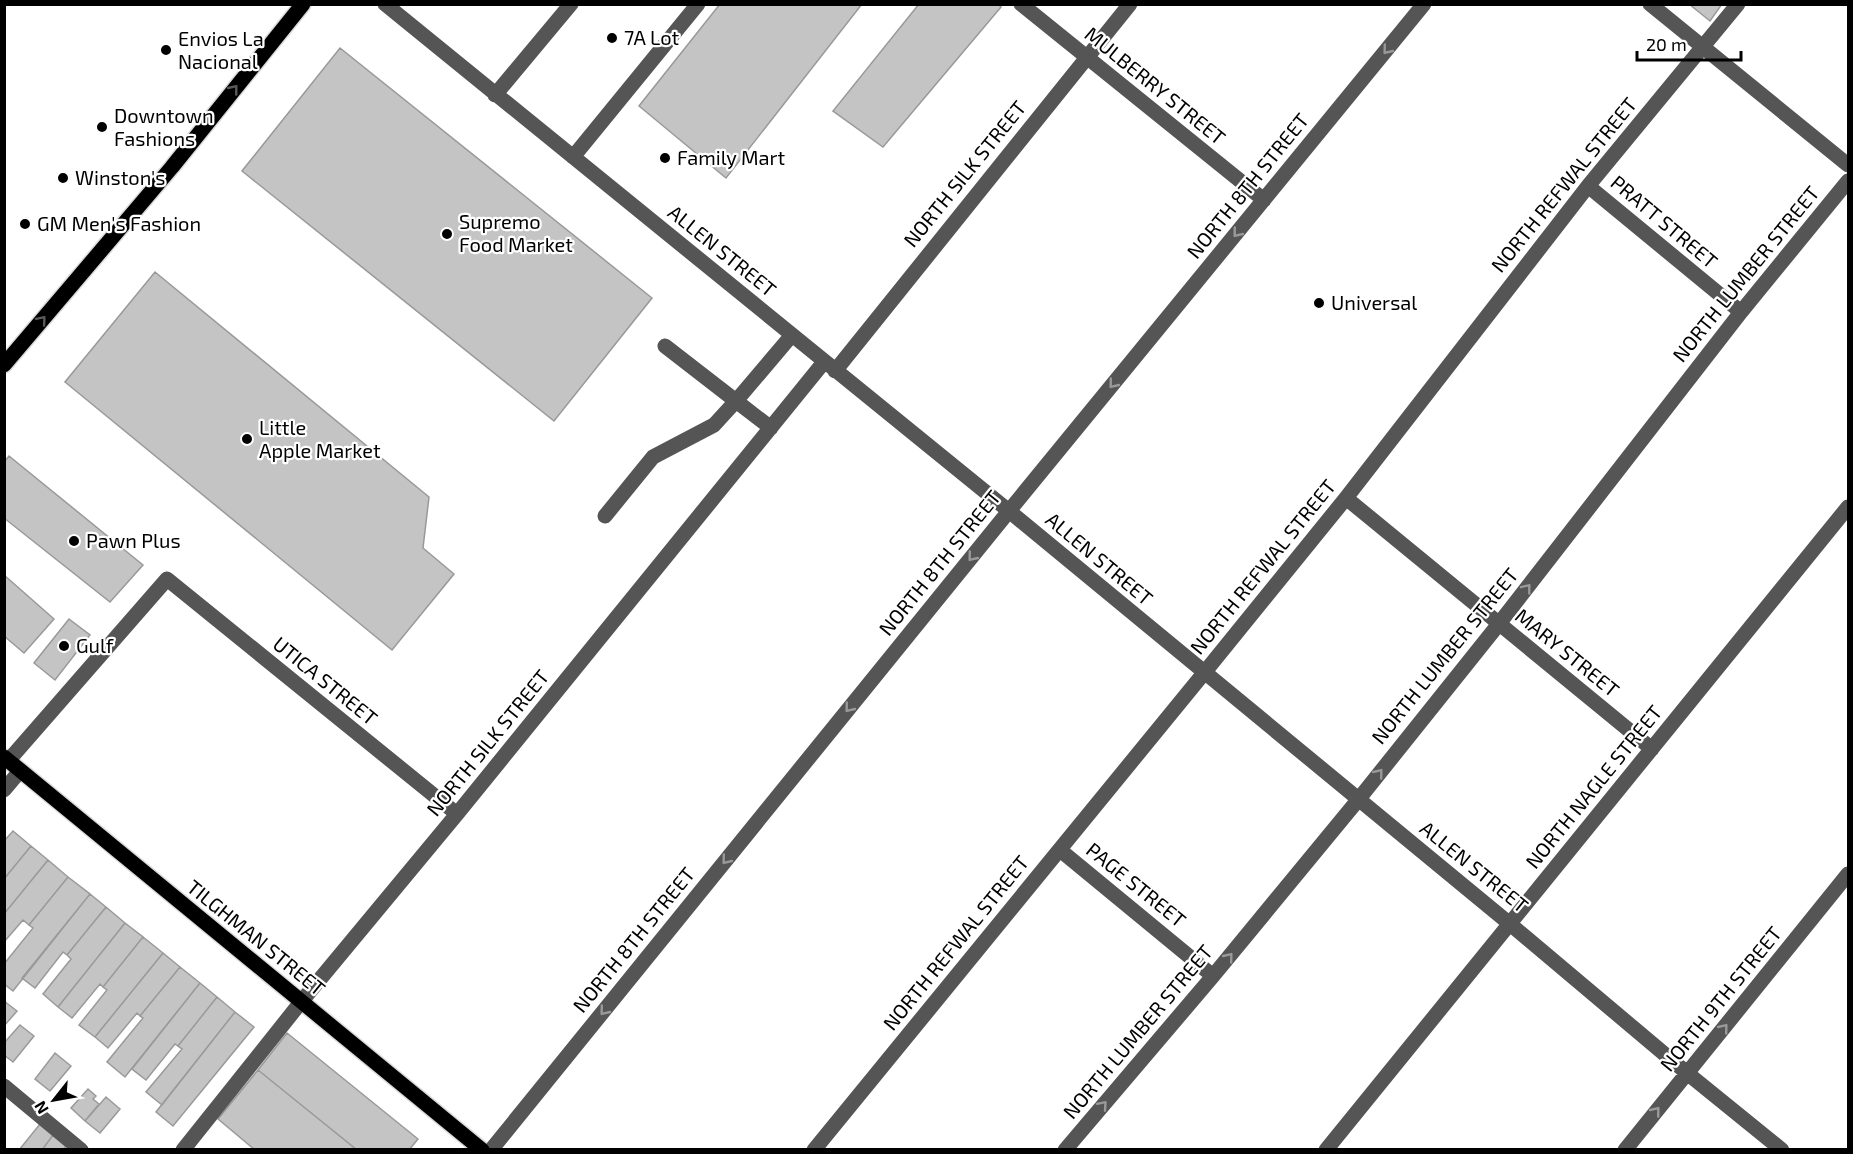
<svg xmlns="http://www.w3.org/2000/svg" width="1853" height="1154" viewBox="0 0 1853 1154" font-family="'Exo 2',sans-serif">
  <rect width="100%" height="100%" fill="#fff"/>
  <path fill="#c4c4c4" stroke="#999" stroke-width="1.5" d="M720,4H862L726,178L639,106Z
    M919,4H998L1001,7L883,147L833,111Z
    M1689,4H1722L1710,21Z
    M340,48L652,298L554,421L242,171Z
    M155,272L429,497L423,548L454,574L392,650L65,382Z
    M9,456L143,565L110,602L4,518V462Z
    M4,575L54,619L24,653L4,636Z
    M69,619L90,635L55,680L34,663Z
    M13,831L31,846L4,879V841Z
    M31,846L48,860L4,914V879Z
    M48,860L68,877L29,925L23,920L4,942V914Z
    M68,877L90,894L13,991L4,984V964L33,928L29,925Z
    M90,894L106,907L67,955L63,952L35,988L22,978Z
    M106,907L125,923L58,1007L43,994L71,959L67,955Z
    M125,923L143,937L103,987L100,984L72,1018L58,1007Z
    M143,937L163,953L95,1037L79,1025L107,990L103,987Z
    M163,953L180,967L140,1016L137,1013L108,1048L95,1037Z
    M180,967L200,983L125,1077L107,1062L143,1018L140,1016Z
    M200,983L217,997L178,1046L175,1044L146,1080L132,1069Z
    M217,997L235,1012L162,1105L146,1092L182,1049L178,1046Z
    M4,1001L17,1011L4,1026Z
    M235,1012L254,1027L173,1126L156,1112Z
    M20,1025L34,1036L13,1062L4,1055V1043Z
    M287,1033L418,1139L409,1150H357L258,1070Z
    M55,1053L71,1066L50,1091L35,1079Z
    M258,1070L357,1150H255L218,1119Z
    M88,1089L96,1096L93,1099L99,1104L85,1121L71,1108Z
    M106,1097L120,1109L100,1133L85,1121Z
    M40,1124L53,1135L42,1150H19Z
    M53,1135L66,1146L63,1150H42Z"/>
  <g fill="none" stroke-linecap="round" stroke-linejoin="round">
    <defs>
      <path id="major" d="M4,365L172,167L303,4
        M4,757L482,1150"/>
    </defs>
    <use href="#major" stroke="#dbdbdb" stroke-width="18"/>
    <path stroke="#555" stroke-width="15" d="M385,4L1009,511L1510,924L1687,1073L1782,1150
      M1021,4L1264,200
      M1650,4L1848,165
      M495,95L571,4
      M573,157L698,4
      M1588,186L1741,312
      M665,346L736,401L792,335
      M835,371L1130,4
      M1346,498L1652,749
      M605,516L653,457L714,425L736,401L771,428
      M9,760L167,579L457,814
      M4,790L20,771
      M1060,850L1213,976
      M4,1086L81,1150
      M183,1150L301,1002L457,814L824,362
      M491,1150L1009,511L1424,4
      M814,1150L1204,673L1346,498L1588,186L1738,4
      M1065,1150L1213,976L1358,800L1498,625L1741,312L1848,181
      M1326,1150L1848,507
      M1625,1150L1848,874"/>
    <use href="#major" stroke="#000" stroke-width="15"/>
  </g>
  <defs><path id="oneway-chevron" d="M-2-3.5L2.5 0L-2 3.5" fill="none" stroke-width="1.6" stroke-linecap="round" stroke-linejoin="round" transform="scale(1.5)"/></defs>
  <g stroke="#999">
    <use href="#oneway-chevron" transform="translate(1387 50) rotate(129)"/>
    <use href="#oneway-chevron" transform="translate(1237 233) rotate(129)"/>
    <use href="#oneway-chevron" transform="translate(1113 384) rotate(129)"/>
    <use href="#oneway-chevron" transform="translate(972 557) rotate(129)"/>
    <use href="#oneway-chevron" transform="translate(1527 588) rotate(-52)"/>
    <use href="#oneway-chevron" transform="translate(849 708) rotate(129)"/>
    <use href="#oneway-chevron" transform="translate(1379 773) rotate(-51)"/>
    <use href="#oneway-chevron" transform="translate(726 860) rotate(129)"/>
    <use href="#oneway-chevron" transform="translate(1229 957) rotate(-51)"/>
    <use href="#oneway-chevron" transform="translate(604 1011) rotate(129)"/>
    <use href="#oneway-chevron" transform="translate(1724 1028) rotate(-51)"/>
    <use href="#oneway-chevron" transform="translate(1103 1105) rotate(-49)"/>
    <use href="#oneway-chevron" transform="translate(1656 1111) rotate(-51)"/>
  </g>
  <g stroke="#595959">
    <use href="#oneway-chevron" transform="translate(234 89) rotate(-51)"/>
    <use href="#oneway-chevron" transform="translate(42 320) rotate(-50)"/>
  </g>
  <g fill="#000" stroke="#fff" stroke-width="2">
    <circle cx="612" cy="38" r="6"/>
    <circle cx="166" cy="50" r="6"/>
    <circle cx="102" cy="127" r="6"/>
    <circle cx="665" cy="158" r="6"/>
    <circle cx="63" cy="178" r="6"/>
    <circle cx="25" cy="224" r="6"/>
    <circle cx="447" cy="234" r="6"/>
    <circle cx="1319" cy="303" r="6"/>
    <circle cx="247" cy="439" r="6"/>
    <circle cx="74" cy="541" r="6"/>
    <circle cx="64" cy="646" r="6"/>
  </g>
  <g text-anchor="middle" stroke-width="4.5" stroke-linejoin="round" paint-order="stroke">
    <g font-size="20" fill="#000" stroke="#fff" text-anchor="start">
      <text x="624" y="45">7A Lot</text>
      <text x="178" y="46">Envios La<tspan x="178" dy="23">Nacional</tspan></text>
      <text x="114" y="123">Downtown<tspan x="114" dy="23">Fashions</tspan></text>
      <text x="677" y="165">Family Mart</text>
      <text x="75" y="185">Winston's</text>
      <text x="459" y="229">Supremo<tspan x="459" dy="23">Food Market</tspan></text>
      <text x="37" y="231">GM Men's Fashion</text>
      <text x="1331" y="310">Universal</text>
      <text x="259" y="435">Little<tspan x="259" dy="23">Apple Market</tspan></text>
      <text x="86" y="548">Pawn Plus</text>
      <text x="76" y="653">Gulf</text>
    </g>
    <g font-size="20" fill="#000" stroke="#fff">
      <text transform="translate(1155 86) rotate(39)" y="7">MULBERRY STREET</text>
      <text transform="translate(965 174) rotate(-51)" y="7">NORTH SILK STREET</text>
      <text transform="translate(1564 185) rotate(-51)" y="7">NORTH REFWAL STREET</text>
      <text transform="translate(1248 186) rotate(-51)" y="7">NORTH 8TH STREET</text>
      <text transform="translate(1664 222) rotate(40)" y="7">PRATT STREET</text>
      <text transform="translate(722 251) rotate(39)" y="7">ALLEN STREET</text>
      <text transform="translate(1746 274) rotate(-51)" y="7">NORTH LUMBER STREET</text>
      <text transform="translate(1099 559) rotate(40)" y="7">ALLEN STREET</text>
      <text transform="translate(940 563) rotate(-51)" y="7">NORTH 8TH STREET</text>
      <text transform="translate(1263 567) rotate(-51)" y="7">NORTH REFWAL STREET</text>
      <text transform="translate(1567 653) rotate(39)" y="7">MARY STREET</text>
      <text transform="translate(1445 656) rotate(-51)" y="7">NORTH LUMBER STREET</text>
      <text transform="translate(325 681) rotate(39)" y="7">UTICA STREET</text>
      <text transform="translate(488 743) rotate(-51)" y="7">NORTH SILK STREET</text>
      <text transform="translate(1594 787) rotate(-51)" y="7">NORTH NAGLE STREET</text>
      <text transform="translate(1474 867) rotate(39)" y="7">ALLEN STREET</text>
      <text transform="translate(1136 885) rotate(39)" y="7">PAGE STREET</text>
      <text transform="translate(256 938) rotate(39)" y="7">TILGHMAN STREET</text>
      <text transform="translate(634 940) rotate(-51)" y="7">NORTH 8TH STREET</text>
      <text transform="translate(956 943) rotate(-51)" y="7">NORTH REFWAL STREET</text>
      <text transform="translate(1721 999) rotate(-51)" y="7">NORTH 9TH STREET</text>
      <text transform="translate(1138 1032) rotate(-50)" y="7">NORTH LUMBER STREET</text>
    </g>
  </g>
  <rect width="1853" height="1154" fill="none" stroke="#000000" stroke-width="12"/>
  <g transform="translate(54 1100) rotate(239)" stroke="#ffffff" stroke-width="4.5" paint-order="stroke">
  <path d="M0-4.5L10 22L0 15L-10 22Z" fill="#000000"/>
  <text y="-9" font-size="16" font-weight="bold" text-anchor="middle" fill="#000000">N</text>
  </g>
  <path d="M1637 51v9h104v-9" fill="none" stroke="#000000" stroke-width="3"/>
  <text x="1646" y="51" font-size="18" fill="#000000" stroke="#ffffff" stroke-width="4.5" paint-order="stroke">20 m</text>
</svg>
